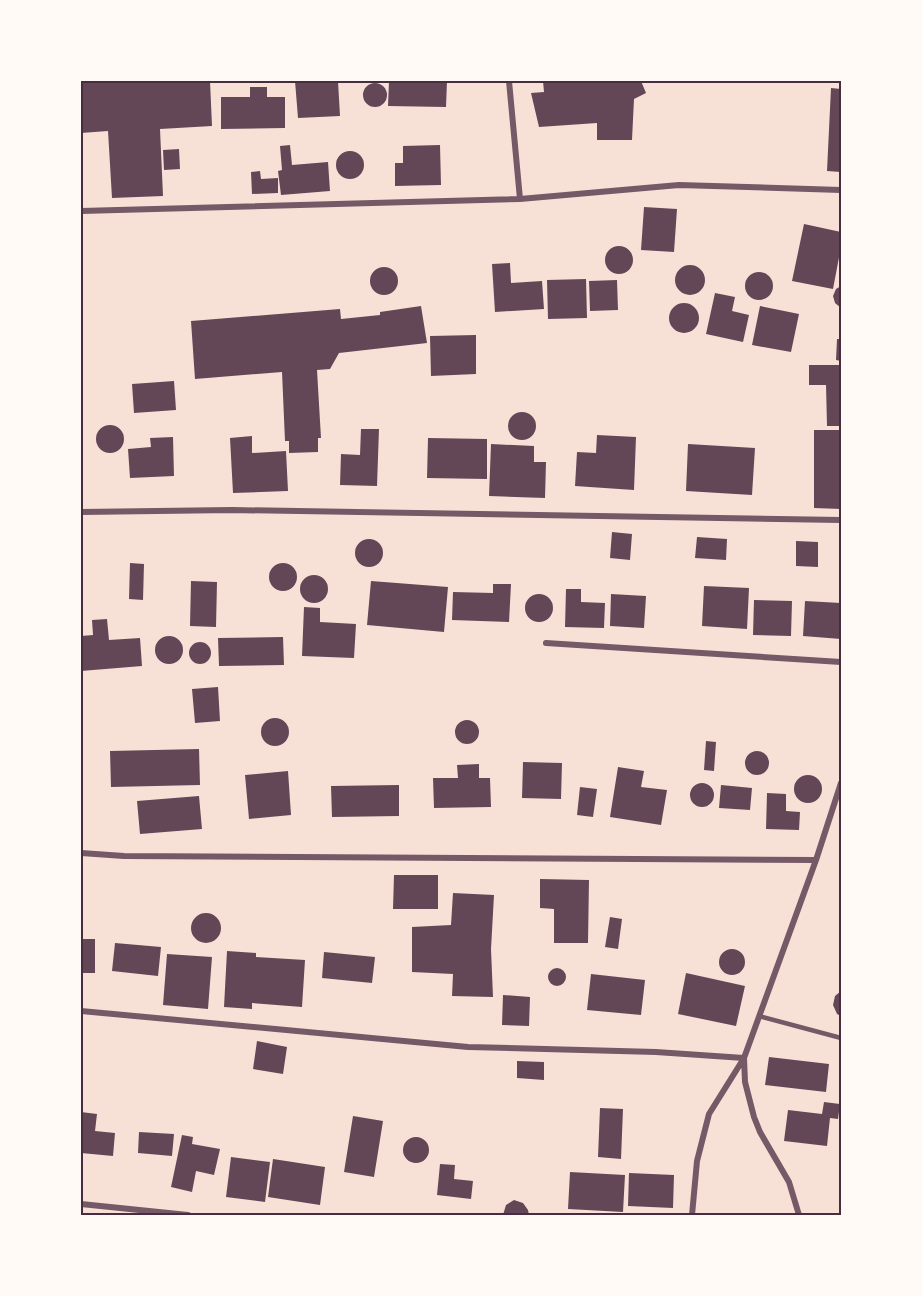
<svg xmlns="http://www.w3.org/2000/svg" width="922" height="1296" viewBox="0 0 922 1296" font-family="'Noto Sans',sans-serif">
  <rect width="100%" height="100%" fill="#f7e1d7"/>
  <path fill="#644757" d="M81,81H210L212,126L160,129L163,196L112,198L108,131L81,133Z
    M295,81H338L340,116L298,118Z
    M389,81H447L446,107L388,106Z
    M543,81H641L646,93L634,99L632,140H597V123L539,127L531,93L544,92Z
    M363 95a12 12 0 1 1 24 0a12 12 0 1 1-24 0Z
    M250,87H267V97H285V128L221,129V97H250Z
    M831,88L841,89V172L827,171Z
    M290,145L292,165L328,162L330,191L281,195L278,171L282,170L280,146Z
    M440,145L441,185L395,186V163H403V146Z
    M179,149L180,169L164,170L163,150Z
    M336 165a14 14 0 1 1 28 0a14 14 0 1 1-28 0Z
    M260,171L261,179L278,178V193L252,194L251,172Z
    M644,207L677,209L674,252L641,250Z
    M804,224L841,232V247L833,289L792,281Z
    M605 260a14 14 0 1 1 28 0a14 14 0 1 1-28 0Z
    M510,263L511,283L542,281L544,309L495,312L492,264Z
    M675 280a15 15 0 1 1 30 0a15 15 0 1 1-30 0Z
    M370 281a14 14 0 1 1 28 0a14 14 0 1 1-28 0Z
    M745 286a14 14 0 1 1 28 0a14 14 0 1 1-28 0Z
    M586,279L587,318L548,319L547,280Z
    M617,280L618,310L590,311L589,281Z
    M841,286V308L835,303L833,296L836,289Z
    M715,293L735,297L732,311L749,315L743,342L706,334Z
    M669 318a15 15 0 1 1 30 0a15 15 0 1 1-30 0Z
    M421,306L427,343L339,353L330,369L317,370L321,438H318V452L289,453V441H285L282,372L195,379L191,321L340,309L341,319L380,315V312Z
    M760,306L799,314L791,352L752,345Z
    M476,335V374L431,376L430,336Z
    M837,339H841V361L836,360Z
    M809,365H841V426H827L826,385H809Z
    M174,381L176,410L134,413L132,384Z
    M508 426a14 14 0 1 1 28 0a14 14 0 1 1-28 0Z
    M96 439a14 14 0 1 1 28 0a14 14 0 1 1-28 0Z
    M361,429H379L377,486L340,485L341,454L360,455Z
    M814,430H841V509L814,508Z
    M597,435L636,437L634,490L575,486L577,452L596,453Z
    M252,436V453L286,451L288,491L233,493L230,438Z
    M173,437L174,476L130,478L128,449L151,447L150,438Z
    M428,438L487,439V479L427,478Z
    M491,444L534,446V462H546L545,498L489,496Z
    M688,444L755,448L752,495L686,491Z
    M612,532L632,534L630,560L610,558Z
    M697,537L727,539L726,560L695,558Z
    M355 553a14 14 0 1 1 28 0a14 14 0 1 1-28 0Z
    M796,541L818,542V567L796,566Z
    M269 577a14 14 0 1 1 28 0a14 14 0 1 1-28 0Z
    M130,563L144,564L143,600L129,599Z
    M300 589a14 14 0 1 1 28 0a14 14 0 1 1-28 0Z
    M191,581L217,582L216,627L190,626Z
    M371,581L448,587L444,632L367,625Z
    M493,584H511L509,622L452,620L453,592L493,593Z
    M704,586L749,588L747,629L702,626Z
    M566,589H581V602L605,603L604,628L565,627Z
    M525 608a14 14 0 1 1 28 0a14 14 0 1 1-28 0Z
    M611,594L646,596L644,628L610,626Z
    M754,600L792,601L791,636L753,635Z
    M805,601L841,603V639L803,636Z
    M304,607L320,608V622L356,624L354,658L302,656Z
    M107,619L109,640L140,638L142,666L81,671V636L93,635L92,620Z
    M155 650a14 14 0 1 1 28 0a14 14 0 1 1-28 0Z
    M283,637L284,665L219,666L218,638Z
    M189 653a11 11 0 1 1 22 0a11 11 0 1 1-22 0Z
    M218,687L220,721L195,723L192,689Z
    M261 732a14 14 0 1 1 28 0a14 14 0 1 1-28 0Z
    M455 732a12 12 0 1 1 24 0a12 12 0 1 1-24 0Z
    M706,741L716,742L714,771L704,770Z
    M199,749L200,785L111,787L110,751Z
    M745 763a12 12 0 1 1 24 0a12 12 0 1 1-24 0Z
    M523,762L562,763L561,799L522,798Z
    M479,764V778H490L491,807L434,808L433,778H458L457,765Z
    M618,767L644,771L641,787L667,790L661,825L610,817Z
    M288,771L291,815L249,819L245,775Z
    M794 789a14 14 0 1 1 28 0a14 14 0 1 1-28 0Z
    M690 795a12 12 0 1 1 24 0a12 12 0 1 1-24 0Z
    M399,785V816L332,817L331,786Z
    M721,785L752,788L750,810L719,808Z
    M580,787L597,789L593,817L577,815Z
    M767,793L786,794V811L800,812L799,830L766,829Z
    M199,796L202,829L140,834L137,801Z
    M394,875H438V909H393Z
    M540,879L589,880L588,943H554V909L540,908Z
    M453,893L494,895L491,949L493,997L452,996L453,974L412,972V927L451,925Z
    M191 928a15 15 0 1 1 30 0a15 15 0 1 1-30 0Z
    M610,917L622,919L618,949L605,947Z
    M81,939H95V973H81Z
    M115,943L161,947L158,976L112,971Z
    M719 962a13 13 0 1 1 26 0a13 13 0 1 1-26 0Z
    M227,951L256,953V957L305,960L302,1007L252,1003V1009L224,1007Z
    M324,952L375,957L372,983L322,978Z
    M167,954L212,957L208,1009L163,1005Z
    M548 977a9 9 0 1 1 18 0a9 9 0 1 1-18 0Z
    M686,973L745,986L736,1026L678,1014Z
    M591,974L645,980L641,1015L587,1010Z
    M841,991V1016L837,1014L833,1005L835,996Z
    M503,995L530,997L529,1026L502,1025Z
    M257,1041L287,1047L283,1074L253,1069Z
    M769,1057L829,1064L826,1092L765,1085Z
    M517,1061L544,1062V1080L517,1078Z
    M824,1102L840,1104L838,1119L830,1118L827,1146L784,1141L788,1110L822,1114Z
    M600,1108L623,1109L621,1159L598,1157Z
    M81,1112L97,1114L95,1131L115,1133L113,1156L81,1153Z
    M353,1116L383,1121L374,1177L344,1172Z
    M139,1132L174,1134L172,1156L138,1153Z
    M182,1135L193,1137L192,1144L220,1149L214,1175L196,1171L192,1192L171,1187Z
    M403 1150a13 13 0 1 1 26 0a13 13 0 1 1-26 0Z
    M231,1157L270,1162L265,1202L226,1197Z
    M273,1159L325,1167L320,1205L268,1197Z
    M440,1164L455,1165L454,1179L473,1181L471,1199L437,1195Z
    M570,1172L625,1175L623,1212L568,1209Z
    M629,1173L674,1175L673,1208L628,1206Z
    M514,1200L523,1203L528,1210L529,1215H503L506,1205Z"/>
  <g fill="none" stroke-linecap="round" stroke-linejoin="round">
    <path stroke="#755966" stroke-width="4.5" d="M759,1016L841,1038"/>
    <path stroke="#755966" stroke-width="6" d="M509,81L520,199
      M81,211L520,199L679,185L841,190
      M81,512L232,510L841,520
      M546,643L841,662
      M81,853L124,856L816,860
      M81,1011L468,1047L656,1052L744,1058L745,1082L754,1117L760,1132L789,1182L799,1215
      M81,1204L188,1215
      M692,1215L697,1161L709,1114L744,1058L816,860L841,783"/>
  </g>
  <rect width="922" height="1296" fill="none" stroke="#fffaf5" stroke-width="165"/>
  <rect x="82" y="82" width="758" height="1132" fill="none" stroke="#4a2c40" stroke-width="2"/>
</svg>
